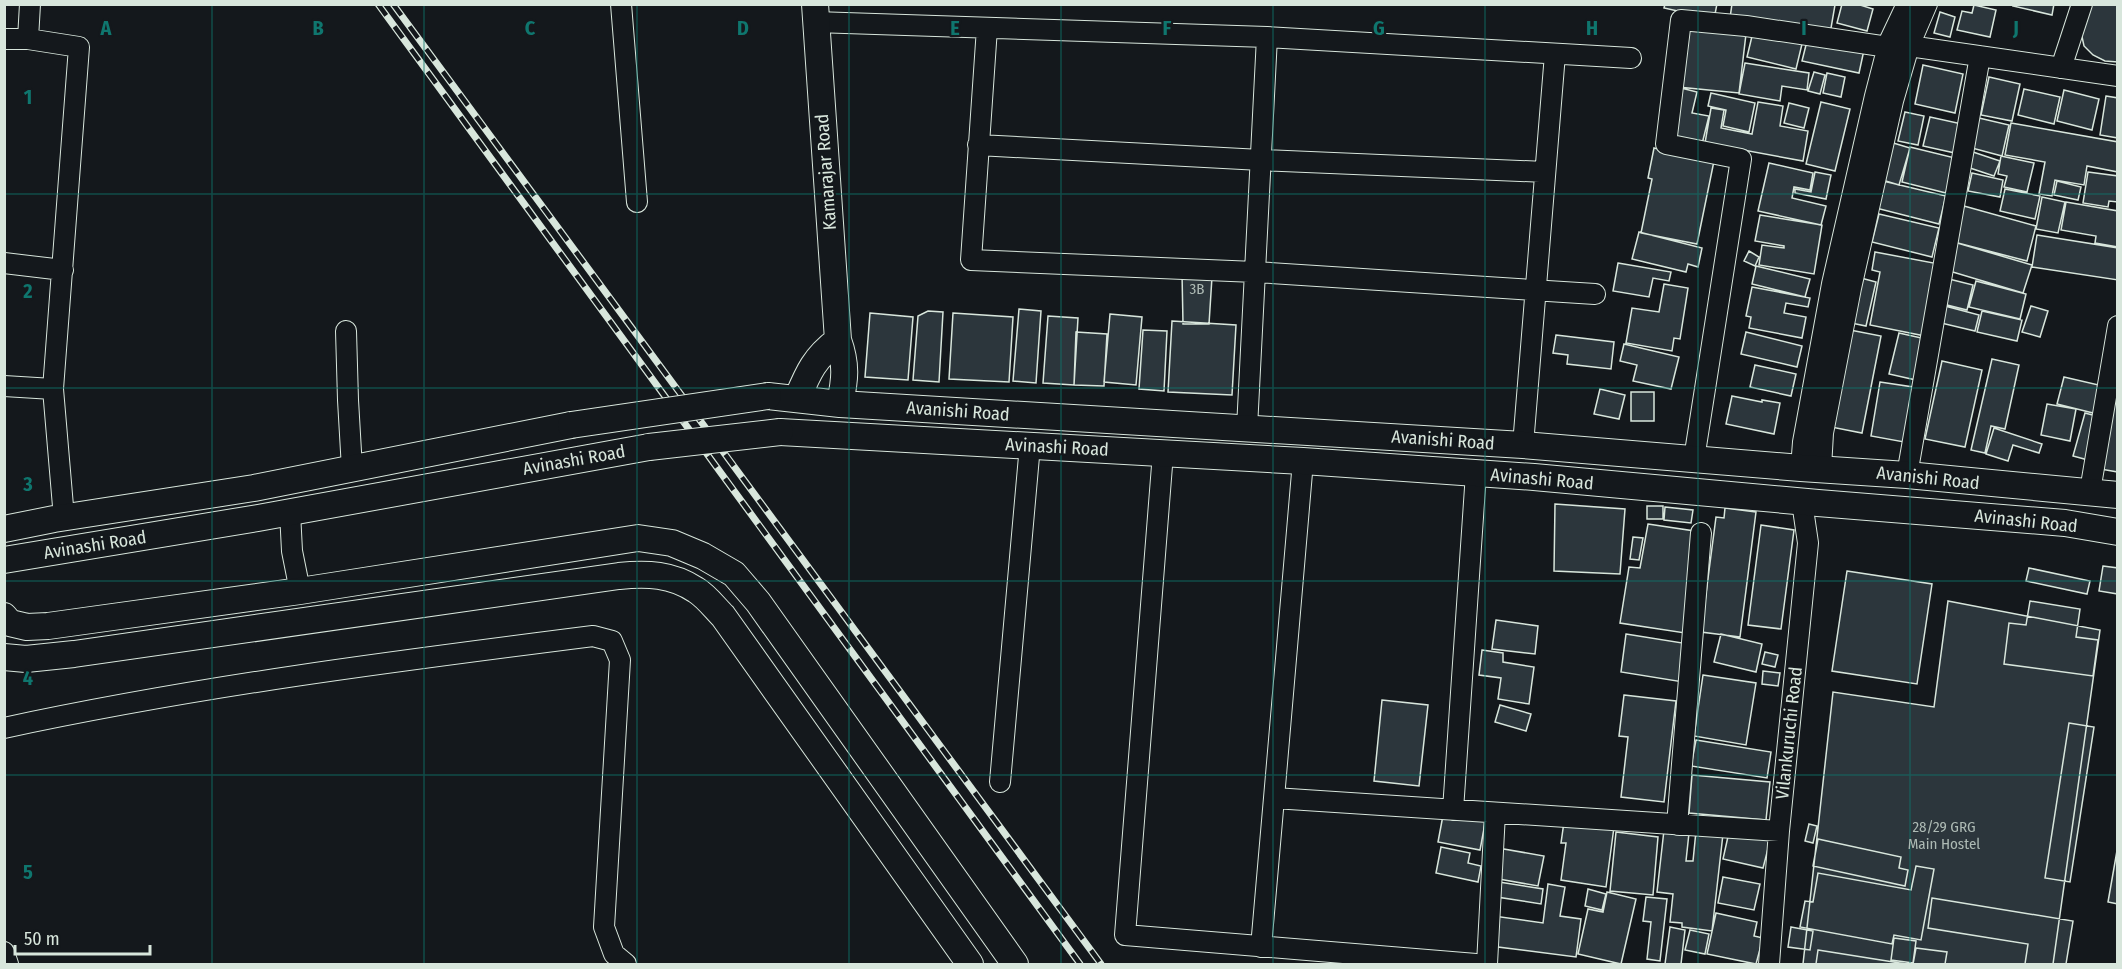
<svg xmlns="http://www.w3.org/2000/svg" width="2122" height="969" viewBox="0 0 2122 969" font-family="'Fira Sans Condensed',sans-serif">
  <rect width="100%" height="100%" fill="#14181c"/>
  <path fill="#2c363c" stroke="#d8e6dc" stroke-width="1.5" d="M1665,4H1717L1714,19L1664,8Z
    M1732,4L1835,5L1830,34L1730,18Z
    M1842,4H1857L1873,9L1867,31L1837,23Z
    M2014,4H2054L2052,15L2013,6Z
    M2087,4H2118V62L2105,61L2093,55L2084,46L2079,23Z
    M1974,5L1996,10L1990,37L1957,30L1962,11L1972,13Z
    M1940,12L1955,17L1950,37L1934,33Z
    M1685,24L1746,34L1739,93L1678,87Z
    M1753,32L1802,44L1796,69L1747,57Z
    M1808,37L1864,50L1859,73L1802,61Z
    M1745,63L1809,73L1807,90L1782,86L1780,101L1739,94Z
    M1923,65L1963,74L1955,113L1915,104Z
    M1814,72L1825,75L1820,94L1808,91Z
    M1827,73L1845,77L1841,97L1823,93Z
    M1989,77L2020,84L2012,121L1981,115Z
    M1681,88L1697,92L1692,113L1709,116L1702,144L1670,137Z
    M2024,89L2060,97L2054,124L2018,115Z
    M2064,90L2099,99L2092,130L2057,121Z
    M1711,93L1755,103L1749,132L1723,126L1726,110L1708,106Z
    M2106,96L2118,98V138L2100,135Z
    M1758,102L1783,106L1780,126L1808,131L1803,161L1705,143L1711,108L1724,110L1721,128L1752,134Z
    M1821,102L1850,109L1835,171L1806,164Z
    M1789,103L1809,108L1804,128L1784,123Z
    M1905,112L1924,116L1918,145L1898,141Z
    M1930,117L1962,124L1955,153L1923,146Z
    M1979,118L2009,125L2002,156L1972,148Z
    M2011,123L2118,142V172L2087,166L2084,185L2055,180L2052,196L2039,194L2045,162L2005,155Z
    M1890,142L1910,148L1899,185L1879,179Z
    M1910,147L1955,158L1946,193L1902,182Z
    M1654,148L1714,161L1697,244L1641,233L1652,179L1648,178Z
    M1973,152L2000,161L1994,176L1967,167Z
    M2001,156L2034,163L2027,192L2004,187L2007,176L1998,174Z
    M1769,163L1813,173L1810,190L1794,187L1792,198L1826,206L1821,225L1758,211Z
    M1815,172L1831,175L1826,199L1795,193V189L1811,192Z
    M2088,172L2118,176V202L2109,201L2108,207L2083,203Z
    M1972,173L2003,180L2000,197L1968,191Z
    M1883,181L1946,196L1939,224L1876,208Z
    M2057,181L2081,187L2078,200L2054,195Z
    M2005,189L2040,196L2035,219L2000,211Z
    M2042,197L2065,202L2058,233L2036,229Z
    M2066,202L2118,211V247L2095,243L2096,236L2061,230Z
    M1964,206L2036,226L2027,261L1954,242Z
    M1879,214L1939,228L1932,257L1872,242Z
    M1760,215L1822,225L1814,274L1759,265L1762,245L1784,248V246L1755,241Z
    M1639,232L1702,248L1698,267L1688,264L1686,272L1632,259Z
    M2037,235L2118,248V280L2032,267Z
    M1954,242L2032,265L2023,293L1946,270Z
    M1749,251L1759,257L1755,266L1744,261Z
    M1875,252L1939,264L1925,336L1870,325L1880,272L1872,270Z
    M1618,263L1671,272L1669,281L1653,278L1649,297L1613,291Z
    M1756,266L1810,279L1805,297L1752,284Z
    M1182,273L1212,277L1209,324H1183Z
    M1861,278L1876,282L1866,326L1851,323Z
    M1949,279L1973,285L1967,310L1943,304Z
    M1976,281L2026,294L2020,319L1969,307Z
    M1664,284L1688,288L1680,339L1674,338L1672,351L1626,343L1632,308L1659,312Z
    M1752,287L1810,298L1808,307L1786,303L1784,313L1806,317L1802,338L1749,328L1751,317L1746,316Z
    M1945,306L1979,315L1975,331L1941,323Z
    M2031,306L2048,311L2040,337L2022,332Z
    M1019,309L1041,311L1036,383L1013,381Z
    M928,311L943,312L939,382L913,380L918,316Z
    M1982,311L2022,320L2017,341L1977,332Z
    M870,313L913,317L908,380L865,377Z
    M953,313L1013,317L1009,382L949,379Z
    M1110,314L1142,317L1136,385L1104,382Z
    M1048,316L1078,318L1074,385L1043,383Z
    M1172,321L1236,325L1232,395L1168,392Z
    M1143,330L1167,331L1164,391L1139,389Z
    M1850,330L1881,336L1862,433L1831,427Z
    M1076,332L1107,334L1104,386L1074,385Z
    M1746,332L1802,346L1797,367L1741,354Z
    M1899,333L1926,339L1916,380L1889,374Z
    M1556,335L1614,342L1611,369L1567,364L1568,355L1553,353Z
    M1624,344L1679,357L1671,389L1633,381L1637,365L1620,361Z
    M1992,359L2019,365L2005,429L1991,426L1985,453L1971,450Z
    M1942,361L1982,370L1965,447L1925,439Z
    M1755,365L1796,374L1791,396L1750,387Z
    M2064,377L2103,386L2097,414L2057,404Z
    M1880,382L1913,387L1904,442L1871,436Z
    M1600,389L1625,395L1619,419L1594,414Z
    M2118,389V472L2100,469Z
    M1631,392H1654V421H1631Z
    M1732,396L1762,402V400L1780,403L1774,434L1726,424Z
    M2047,404L2076,409L2070,441L2041,435Z
    M2085,413L2100,417L2088,460L2073,456Z
    M1994,428L2042,444L2039,453L2013,445L2008,461L1986,454Z
    M1555,504L1625,509L1620,574L1554,571Z
    M1647,506H1663V519H1647Z
    M1665,507L1693,510L1691,523L1664,520Z
    M1725,508L1756,512L1740,637L1701,632L1716,517L1724,518Z
    M1648,524L1701,532L1685,633L1620,623L1629,567L1640,568Z
    M1761,525L1794,530L1781,629L1748,625Z
    M1633,537L1643,538L1639,560L1630,559Z
    M2103,566L2118,568V594L2099,591Z
    M2029,568L2090,581L2087,594L2026,581Z
    M1847,571L1932,584L1917,684L1832,671Z
    M1948,601L2100,630L2053,964H1803L1833,692L1934,707Z
    M2030,601L2080,609L2076,637L2098,640L2093,676L2004,664L2009,623L2026,625Z
    M1496,620L1538,626L1535,654L1492,649Z
    M1626,634L1689,644L1683,682L1621,672Z
    M1721,634L1762,644L1756,672L1714,662Z
    M1482,650L1503,653V662L1534,667L1529,704L1498,699L1501,678L1479,675Z
    M1765,652L1778,655L1775,667L1762,664Z
    M1763,671L1780,673L1778,686L1762,684Z
    M1703,675L1756,683L1746,745L1694,736Z
    M1624,695L1676,701L1664,802L1621,797L1628,737L1619,736Z
    M1382,700L1428,705L1419,786L1374,781Z
    M1500,705L1531,714L1526,731L1495,722Z
    M2069,723L2094,727L2070,882L2045,878Z
    M1696,740L1771,752L1767,778L1691,766Z
    M1692,775L1770,782L1766,820L1689,813Z
    M1444,810L1486,818L1480,850L1438,842Z
    M1564,822L1614,827L1606,887L1561,880L1566,843H1561Z
    M1809,824L1817,826L1813,843L1805,841Z
    M1664,830L1689,833L1686,861H1693L1696,831L1723,834L1712,931L1682,927V923L1670,922L1673,894L1657,892Z
    M1616,832L1658,837L1653,895L1610,891Z
    M1729,832L1770,841L1763,868L1723,859Z
    M1818,839L1901,857L1899,868L1908,870L1905,886L1813,866Z
    M2118,845V904L2108,902Z
    M1441,847L1470,853L1468,863L1481,866L1478,882L1436,873Z
    M1498,848L1544,856L1538,886L1493,878Z
    M1916,866L1934,869L1921,940L1894,935L1892,944L1800,927L1805,901L1813,902L1818,873L1911,890Z
    M1723,877L1760,884L1754,910L1718,903Z
    M1499,882L1543,889L1541,904L1497,897Z
    M1548,884L1565,887L1560,916L1581,919L1576,957L1490,946L1494,916L1543,923Z
    M1588,889L1606,894L1602,910L1585,906Z
    M1607,892L1636,899L1621,964L1578,954L1588,909L1603,912Z
    M1646,897L1667,899L1660,961L1647,959L1651,922L1643,921Z
    M1932,898L2073,921L2066,964H2025L2028,944L1928,928Z
    M1716,913L1757,922L1754,936L1763,938L1756,964L1707,954Z
    M1670,927L1685,930L1681,964H1665Z
    M1791,927L1813,931L1810,950L1788,947Z
    M1690,930L1709,934L1705,954L1685,950Z
    M1894,938L1916,941L1913,963L1891,960Z
    M1916,948L1947,952L1945,964H1913Z
    M1818,950L1906,964H1816Z"/>
  <g fill="none" stroke-linecap="round" stroke-linejoin="round">
    <defs>
      <path id="minor" d="M621,4L637,202
        M815,22L1267,37L1631,58
        M987,28L971,260L1255,272L1595,294
        M4,39H28L30,4
        M28,39L79,47L53,389L64,518
        M2061,68L2082,4
        M978,145L1261,160L1545,172
        M4,263L63,270
        M346,331L348,400L352,469
        M4,386L53,389
        M1247,428L1267,37
        M1523,445L1555,54
        M1163,453L1125,935L1476,964
        M1694,459L1741,159L1666,144L1681,20L1746,26L1888,47L1909,46L2118,76
        M1303,461L1274,798L1779,831
        M1801,468L1803,442L1832,284L1875,96L1889,42L1907,4
        M1821,468L1823,433L1851,288L1893,101L1909,46L1927,4
        M1907,475L1980,56
        M2090,491L2118,326
        M290,512L292,551L300,591
        M4,728C199,686 396,661 593,636L612,641L620,660L604,927L614,954L626,964
        M1000,782L1030,445
        M1453,810L1476,473
        M1677,825L1701,533
        M1261,947L1274,798
        M4,952L8,964
        M1487,964L1495,813
        M1769,964L1779,831L1808,543L1802,502"/>
      <path id="major" d="M815,4L838,340C847,365 845,379 840,404
        M768,396L840,404L1523,445L1801,468L1907,475L2118,495
        M797,399C808,373 814,358 838,340
        M780,432L1303,461L1534,477L1818,503L2065,523L2118,532
        M4,529L54,519L254,488L571,425
        M4,560L258,518L649,447
        M4,616L10,623L27,627L48,626L300,591L638,538L672,543L703,556L734,574L758,602L1015,964
        M4,657L26,659L74,654L619,576C647,573 672,574 696,590C706,596 715,608 723,616L970,964"/>
    </defs>
    <use href="#minor" stroke="#d8e6dc" stroke-width="22"/>
    <use href="#major" stroke="#d8e6dc" stroke-width="28"/>
    <use href="#minor" stroke="#14181c" stroke-width="20"/>
    <use href="#major" stroke="#14181c" stroke-width="26"/>
    <defs>
      <path id="rail" d="M378,4L1080,964
        M393,4L1101,964"/>
    </defs>
    <use href="#rail" stroke="#d8e6dc" stroke-width="7"/>
    <use href="#rail" stroke="#14181c" stroke-width="4.5" stroke-dasharray="14" stroke-linecap="butt"/>
    <defs>
      <path id="major-bridge" d="M571,425L768,396
        M649,447L780,432"/>
    </defs>
    <use href="#major-bridge" stroke="#d8e6dc" stroke-width="28" stroke-linecap="butt"/>
    <use href="#major-bridge" stroke="#14181c" stroke-width="26"/>
  </g>
  <path fill="none" stroke="#0f766e" stroke-width="1.5" stroke-opacity="0.55" d="M212,4V964M424,4V964M637,4V964M849,4V964M1061,4V964M1273,4V964M1485,4V964M1698,4V964M1910,4V964M4,194H2118M4,388H2118M4,581H2118M4,775H2118"/>
  <g text-anchor="middle" stroke-width="4.5" stroke-linejoin="round" paint-order="stroke">
    <g font-size="15" fill="#adbab4">
      <text x="1197" y="294">3B</text>
      <text x="1944" y="832">28/29 GRG<tspan x="1944" dy="17">Main Hostel</tspan></text>
    </g>
    <g font-size="18" fill="#d8e6dc" stroke="#14181c">
      <text transform="translate(826 172) rotate(-94)" y="6">Kamarajar Road</text>
      <text transform="translate(958 411) rotate(4)" y="6">Avanishi Road</text>
      <text transform="translate(1443 440) rotate(4)" y="6">Avanishi Road</text>
      <text transform="translate(1057 447) rotate(3)" y="6">Avinashi Road</text>
      <text transform="translate(574 460) rotate(-10)" y="6">Avinashi Road</text>
      <text transform="translate(1928 478) rotate(6)" y="6">Avanishi Road</text>
      <text transform="translate(1542 479) rotate(5)" y="6">Avinashi Road</text>
      <text transform="translate(2026 521) rotate(6)" y="6">Avinashi Road</text>
      <text transform="translate(95 545) rotate(-9)" y="6">Avinashi Road</text>
      <text transform="translate(1789 733) rotate(-84)" y="6">Vilankuruchi Road</text>
    </g>
  </g>
  <g font-size="20" text-anchor="middle" font-weight="bold" fill="#0f766e" stroke="#14181c" stroke-width="4.5" stroke-linejoin="round" paint-order="stroke">
    <text x="106" y="35">A</text>
    <text x="318" y="35">B</text>
    <text x="530" y="35">C</text>
    <text x="743" y="35">D</text>
    <text x="955" y="35">E</text>
    <text x="1167" y="35">F</text>
    <text x="1379" y="35">G</text>
    <text x="1592" y="35">H</text>
    <text x="1804" y="35">I</text>
    <text x="2016" y="35">J</text>
    <text x="28" y="104">1</text>
    <text x="28" y="298">2</text>
    <text x="28" y="491">3</text>
    <text x="28" y="685">4</text>
    <text x="28" y="879">5</text>
  </g>
  <rect width="2122" height="969" fill="none" stroke="#d8e6dc" stroke-width="12"/>
  <path d="M15 945v9h135v-9" fill="none" stroke="#d8e6dc" stroke-width="3"/>
  <text x="24" y="945" font-size="18" fill="#d8e6dc" stroke="#14181c" stroke-width="4.5" paint-order="stroke">50 m</text>
</svg>
